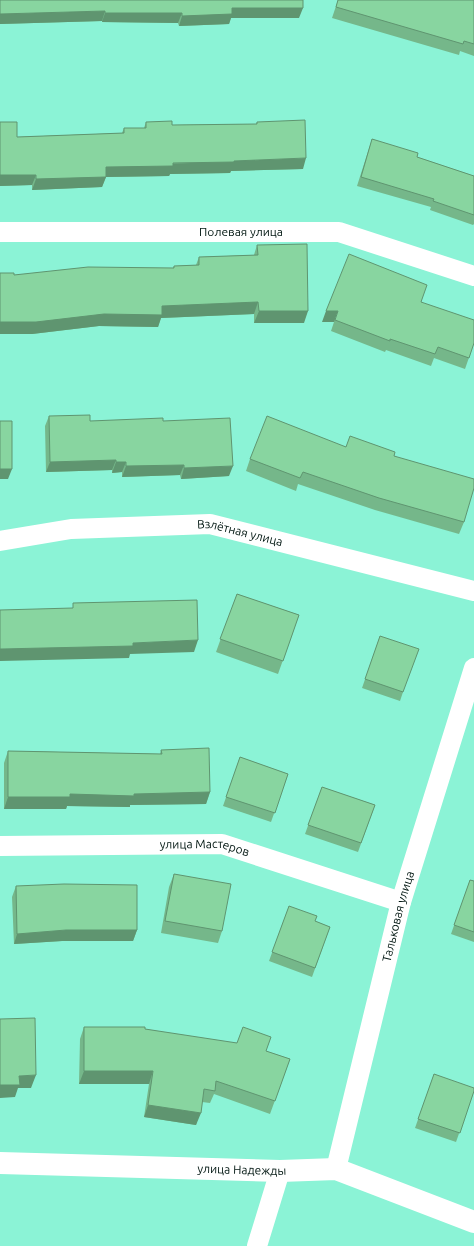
<svg xmlns="http://www.w3.org/2000/svg" width="474" height="1246" viewBox="0 0 474 1246" font-family="Ubuntu,sans-serif">
  <rect width="100%" height="100%" fill="#8bf3d6"/>
  <g fill="none" stroke-linecap="round" stroke-linejoin="round">
    <g stroke="#fff" stroke-width="20">
      <path id="s1" d="M0,232H339L474,276"/>
      <path id="s2" d="M0,541L71,529L210,524L474,591"/>
      <path id="s3" d="M0,846L222,844L401,902"/>
      <path id="s4" d="M336,1169L401,902L474,668"/>
      <path d="M257,1246L280,1171"/>
    </g>
    <path stroke="#fff" stroke-width="22" id="s5" d="M0,1163L280,1171L336,1169L474,1222"/>
  </g>
  <path fill="#75b78a" d="M0,0L299,18H231L229,24L179,26L178,23L102,22V21L0,24Z
    M338,0H474V56L460,51L459,55L332,18Z
    M0,122L17,137L122,133L124,128H144L146,122L172,125L256,124L257,122L303,169L231,171L230,173L170,174L169,176L106,177L102,187L32,190V185L0,186Z
    M372,139L417,157L474,176V224L473,225L430,210L431,207L357,186Z
    M257,245L304,323H254V314L161,318L158,327L99,326L32,334L14,275L173,268L174,266L196,265L199,257L254,255Z
    M421,302L474,343L465,369L434,358L431,366L386,350L385,352L331,331L334,322H322Z
    M49,416L90,421H163L229,476L181,479L180,475L122,477V472L112,473V470L46,472L45,426Z
    M346,447L394,456L464,522L459,534L375,510L298,484L296,491L246,471L250,459Z
    M237,594L299,615L278,674L216,652Z
    M380,636L403,692L400,701L362,688Z
    M161,750L210,792L206,804L130,805V807L67,806L66,809H4V763L8,751L160,754Z
    M240,757L288,774L271,822L223,806Z
    M322,787L375,805L358,852L305,834Z
    M174,874L222,931L218,943L161,933L169,887Z
    M470,880L474,881V942L451,934Z
    M16,886L137,930L133,941H62L14,944L12,897Z
    M289,906L315,921L330,927L312,977L269,961Z
    M84,1027L145,1029L266,1051L290,1059L270,1114L214,1094L210,1103L202,1102L196,1125L144,1117L149,1084H79L80,1039Z
    M434,1074L474,1091L456,1142L415,1128Z"/>
  <path fill="#5f9570" d="M232,8H303L299,18H231L229,24L179,26L182,16Z
    M105,11L102,21L0,24V14Z
    M105,13H182L178,23L102,22Z
    M306,158L303,169L231,171L230,173L170,174L169,176L106,177L102,187L32,190L36,179L106,167L234,161Z
    M0,175H36L32,185L0,186Z
    M258,302L254,314L161,318L158,327L99,326L32,334H0V322L162,306Z
    M259,311H308L304,323H254Z
    M326,311H338L334,322H322Z
    M116,460L112,470L46,472L50,462Z
    M116,462H126L122,472L112,473Z
    M184,465L180,475L122,477L126,466Z
    M233,466L229,476L181,479L184,468Z
    M0,469H12L8,479H0Z
    M198,640L194,652L130,654L129,658L0,661V649Z
    M210,792L206,804L130,805V807L67,806L66,809H4L8,797L70,794H134Z
    M66,930H137L133,941H62L14,944L17,934Z
    M84,1071H153L149,1084H79Z
    M36,1075L31,1088H18L15,1097L0,1098V1085L19,1076Z
    M148,1105L201,1113L196,1125L144,1117Z"/>
  <path fill="#88d5a0" stroke="#5f9570" d="M0,0H303V8H232V14L182,16V13H105V11L0,14Z
    M338,0H474V44L464,41L463,44L336,7Z
    M305,120L306,158L234,161V162L173,163V166L106,167V177L36,179V175H0V122H17V137L124,133V128H146V122L172,121V125L257,124V122Z
    M372,139L418,153L417,157L474,176V215L433,201L434,199L361,177Z
    M307,244L308,311H259L258,302L162,306V315L104,314L36,322H0V273H14V275L88,267L174,268V266L199,265V257L258,255L257,245Z
    M349,254L427,285L421,302L474,320V343L469,358L438,347L435,354L390,339V341L335,320L338,311H326Z
    M90,415V421L163,418V421L230,418L233,466L184,468V465L126,466V462H116V460L50,462L49,416Z
    M267,416L346,447L350,436L395,452L394,456L474,479V488L464,522L379,498L303,472L300,478L250,459Z
    M0,421H12V469H0Z
    M237,594L299,615L283,661L220,639Z
    M197,600L198,640L133,643V646L0,649V610L73,608V603Z
    M380,636L419,649L403,692L365,679Z
    M209,748L210,792L134,794V796L70,794V797H8V751L162,754L161,750Z
    M240,757L288,774L275,813L226,797Z
    M322,787L375,805L361,843L308,825Z
    M174,874L231,884L222,931L165,921Z
    M470,880L474,881V932L454,925Z
    M64,884L137,885V930H66L17,934L16,886Z
    M289,906L317,916L315,921L330,927L315,968L272,952Z
    M35,1018L36,1075L19,1076L20,1085H0V1019Z
    M84,1027H145V1029L237,1043L243,1027L271,1037L266,1051L290,1059L275,1101L216,1081L215,1091L204,1089L201,1113L148,1105L153,1071H84Z
    M434,1074L474,1088V1091L460,1133L418,1119Z"/>
  <g text-anchor="middle" stroke-width="4" stroke-linejoin="round" paint-order="stroke">
    <g font-size="12" fill="#021712" stroke="#acfce4">
      <text dy="4" stroke="none"><textPath href="#s1" startOffset="241">Полевая улица</textPath></text>
      <text dy="4" stroke="none"><textPath href="#s2" startOffset="242">Взлётная улица</textPath></text>
      <text dy="4" stroke="none"><textPath href="#s3" startOffset="205">улица Мастеров</textPath></text>
      <text dy="4" stroke="none"><textPath href="#s4" startOffset="260">Тальковая улица</textPath></text>
      <text dy="4" stroke="none"><textPath href="#s5" startOffset="242">улица Надежды</textPath></text>
    </g>
  </g>
</svg>
